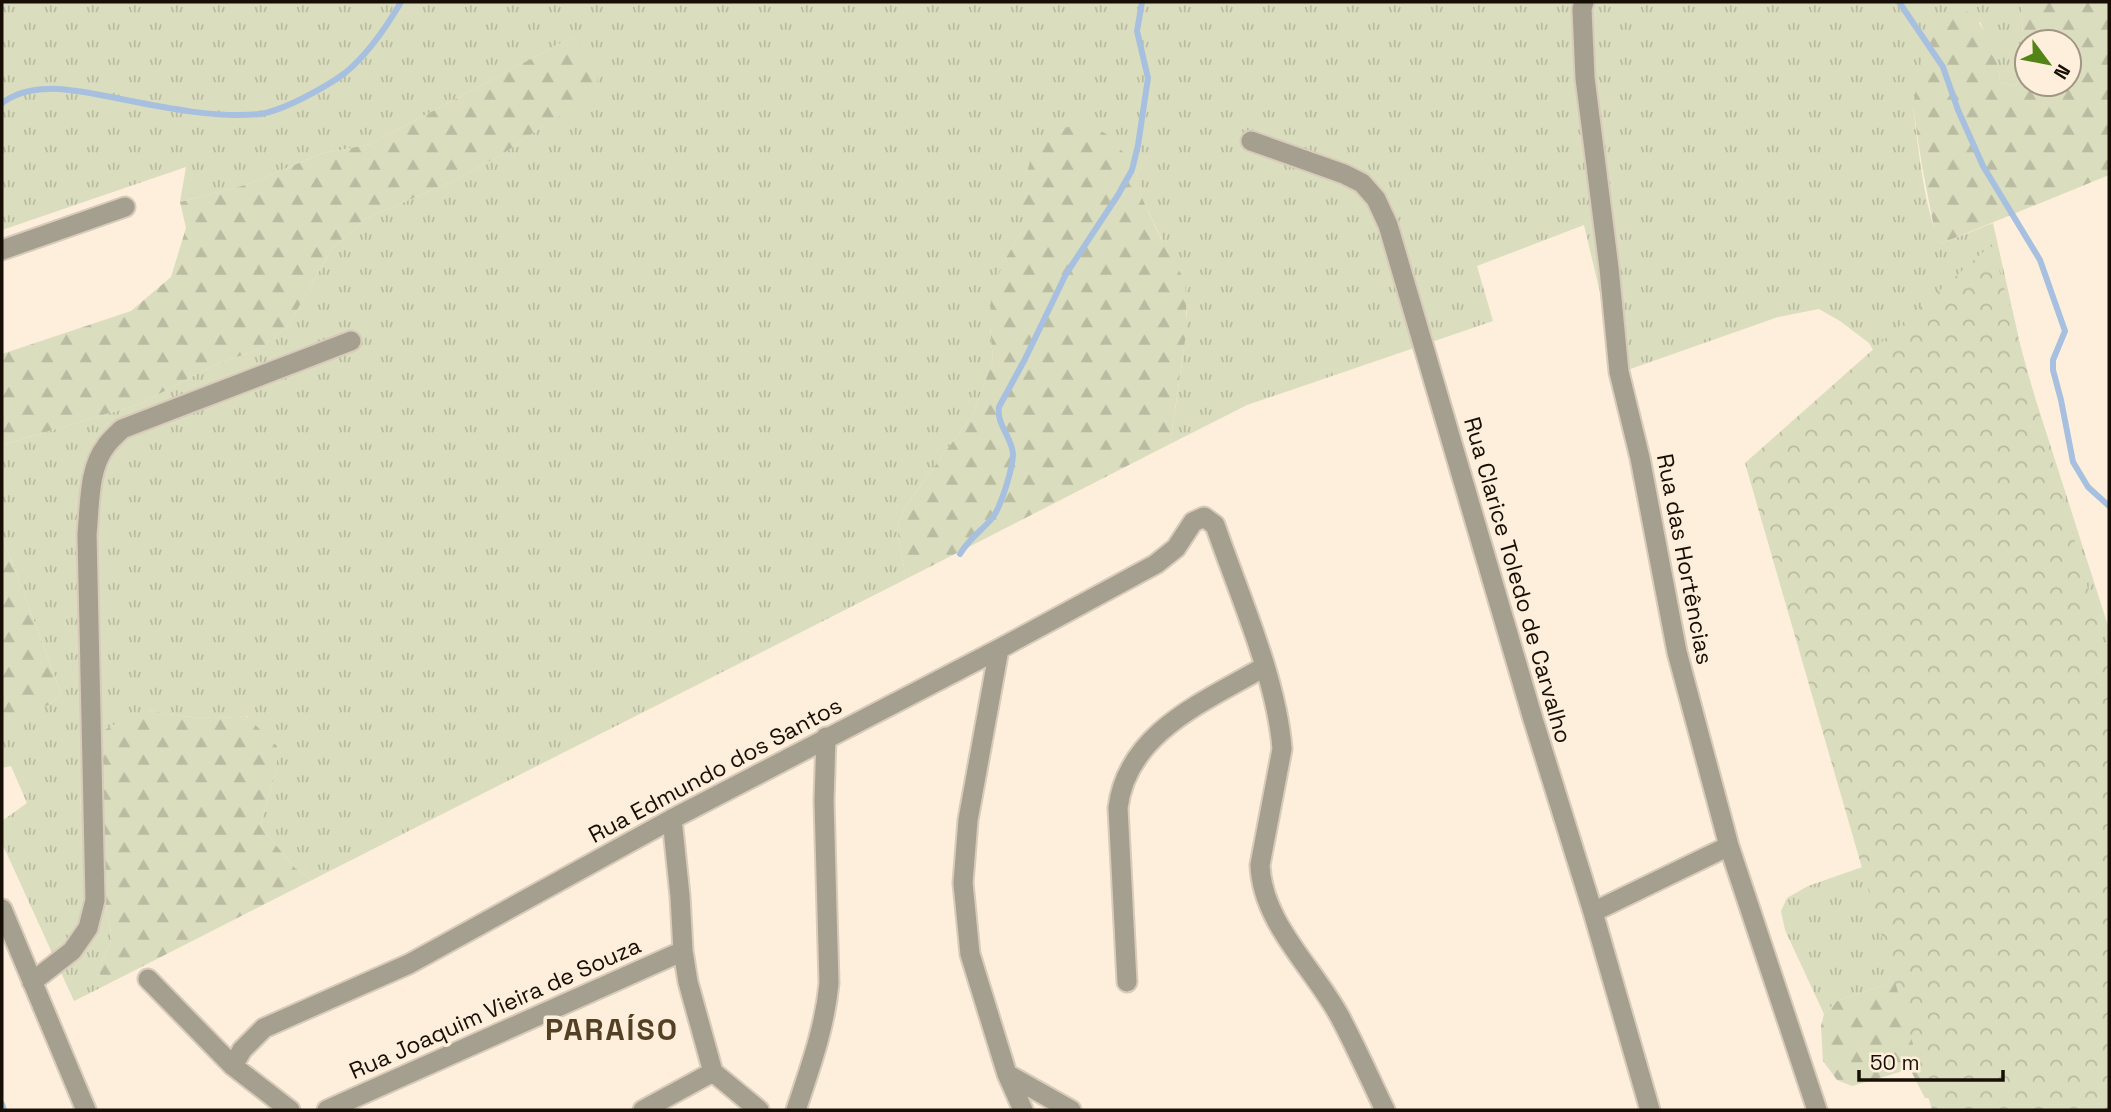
<svg xmlns="http://www.w3.org/2000/svg" width="2111" height="1112" viewBox="0 0 2111 1112" font-family="'Space Grotesk',sans-serif">
  <defs>
    <pattern id="grass-tufts" width="24" height="20" patternUnits="userSpaceOnUse" patternTransform="scale(1.75)"><rect width="24" height="20" fill="#daddbe"/><path d="M3 7l-1-3M5 7V3M7 7l1-3M15 17l-1-3M17 17v-4M19 17l1-3" fill="none" stroke="#babca2"/></pattern>
    <pattern id="forest-firs" width="22" height="20" patternUnits="userSpaceOnUse" patternTransform="scale(1.75)"><rect width="22" height="20" fill="#daddbe"/><path d="M5 1l3.5 6h-7zM16 11l3.5 6h-7z" fill="#babca2"/></pattern>
    <pattern id="park-crowns" width="20" height="18" patternUnits="userSpaceOnUse" patternTransform="scale(1.75)"><rect width="20" height="18" fill="#daddbe"/><path d="M2 6a3 3 0 1 1 6 0M12 15a3 3 0 1 1 6 0" fill="none" stroke="#babca2"/></pattern>
  </defs>
  <rect width="100%" height="100%" fill="#fdefdb"/>
  <path fill="url(#grass-tufts)" d="M2,2H2021L2025,67L2022,81L2014,86L2000,82C1999,61 1989,41 1980,22L1913,107C1919,150 1923,203 1940,244L1993,223L2025,366L2109,629V974L1898,967L1885,985L1837,1001L1824,1014L1785,930L1781,911L1787,898L1808,886L1874,863L1891,379L1869,343L1840,321L1819,309L1778,317L1619,373L1584,225L1477,266L1493,321L1247,405L1170,444L1183,356L1187,312L1161,238L1143,200L1134,165L1023,188V229L1003,263L990,326L993,360L973,414L905,507L897,529L906,579L312,880L295,868L260,826L277,768L247,716C211,720 184,718 149,710L85,773L80,805L85,836L100,874L111,933L110,945L100,964V988L74,1001L2,843V821L27,803L11,766L2,768V721L49,705L61,693L2,535V445L140,404L214,365L262,348L288,326L331,250L365,219L455,180L503,154L546,124L572,37L371,144L320,154L249,184L180,202L186,167L2,230Z"/>
  <path fill="url(#forest-firs)" fill-rule="evenodd" d="M2021,2H2109V175L1940,244L1935,233L1922,166L1913,107L1922,55L1943,18L1956,5C1984,17 1998,52 2000,82L2014,86L2022,81L2025,67ZM2027,42H2069V84H2027Z
    M572,37L599,69L595,96L546,124L503,154L455,180L365,219L331,250L288,326L262,348L214,365L140,404L2,445V354L131,311L171,277L186,228L180,202L249,184L320,154L371,144Z
    M1086,123L1108,135L1134,165L1143,200L1161,239L1185,281L1187,327L1170,444L906,579L897,529L905,507L973,414L993,360L990,326L991,296L1003,263L1023,229V188L1034,146L1050,131Z
    M2,535L61,693L49,705L3,722Z
    M149,710C184,718 211,720 246,716L277,746V768L260,826L295,868L312,880L100,988V964L110,945L111,933L100,874L85,836L80,805L94,736L122,720Z
    M1898,967L2022,1097L1925,1098L1910,1069L1852,1086L1837,1080L1823,1061L1821,1026L1824,1014L1837,1001L1885,985Z"/>
  <path fill="url(#park-crowns)" d="M1992,244L2109,664V1110H1932L1745,463Z"/>
  <g fill="none" stroke-linecap="round" stroke-linejoin="round">
    <path stroke="#a8c0df" stroke-width="6" d="M1899,2L1943,67L1958,110L1983,166L2040,260L2065,331L2053,360V370L2061,400L2073,462L2088,487L2109,506
      M2,103C30,82 67,89 100,95C148,104 210,119 259,114C281,112 326,87 345,73C367,55 387,26 401,2
      M960,554C970,537 982,531 993,517C1001,506 1013,468 1013,454C1012,437 996,424 999,407L1025,359L1066,274L1118,195L1132,170L1138,145L1148,78L1137,31L1142,2
      M2,1104L4,1110"/>
    <defs>
      <path id="minor" d="M1584,2L1582,9L1585,78L1609,268L1619,372L1640,458L1677,652L1729,846L1817,1110
        M1251,141L1344,174L1362,183L1376,199L1388,225L1533,719L1593,912L1650,1110
        M2,250L125,207
        M999,649L968,820L963,883L970,954L1007,1074L1023,1110
        M672,819L680,896L683,951L688,982L713,1072
        M2,909L86,1110
        M1593,912L1729,846
        M148,979L233,1066L290,1110
        M32,982L72,951L88,928L95,900L87,534C90,506 88,469 106,446C110,440 116,435 122,429L351,341
        M1127,982L1118,808C1127,732 1206,701 1264,667
        M233,1066L242,1050L264,1028L409,964L672,819L999,649L1156,564L1176,548L1193,522L1204,517L1215,525C1238,592 1277,679 1282,749L1260,865C1262,923 1314,968 1340,1017C1356,1047 1370,1079 1385,1110
        M713,1072L759,1110
        M1007,1074L1071,1110
        M327,1110L683,951
        M643,1110L713,1072
        M796,1110C810,1068 825,1027 829,983L824,801L826,737"/>
    </defs>
    <use href="#minor" stroke="#d8cbb9" stroke-width="23"/>
    <use href="#minor" stroke="#a59f8f" stroke-width="19"/>
  </g>
  <g text-anchor="middle" stroke-width="7" stroke-linejoin="round" paint-order="stroke">
    <g font-size="23" fill="#170f05" stroke="#fdefdb">
      <text transform="translate(1685 559) rotate(79)" y="8">Rua das Hortências</text>
      <text transform="translate(1518 580) rotate(74)" y="8">Rua Clarice Toledo de Carvalho</text>
      <text transform="translate(715 770) rotate(-28)" y="8">Rua Edmundo dos Santos</text>
      <text transform="translate(495 1008) rotate(-24)" y="8">Rua Joaquim Vieira de Souza</text>
    </g>
    <g font-size="30" font-weight="bold" letter-spacing="2" fill="#544024" stroke="#fdefdb">
      <text x="612" y="1040">PARAÍSO</text>
    </g>
  </g>
  <rect width="2111" height="1112" fill="none" stroke="#170f05" stroke-width="7"/>
  <g transform="translate(2048 63) rotate(122)"><circle r="33" fill="#fdefdb" stroke="#a19585" stroke-width="2"/>
  <path d="M0-5L12 26L0 18L-12 26Z" fill="#548415"/>
  <text y="-10" font-size="19" font-weight="bold" text-anchor="middle" fill="#170f05">N</text>
  </g>
  <path d="M1859 1070v10h144v-10" fill="none" stroke="#170f05" stroke-width="3.5"/>
  <text x="1870" y="1070" font-size="21" fill="#170f05" stroke="#fdefdb" stroke-width="5" paint-order="stroke">50 m</text>
</svg>
